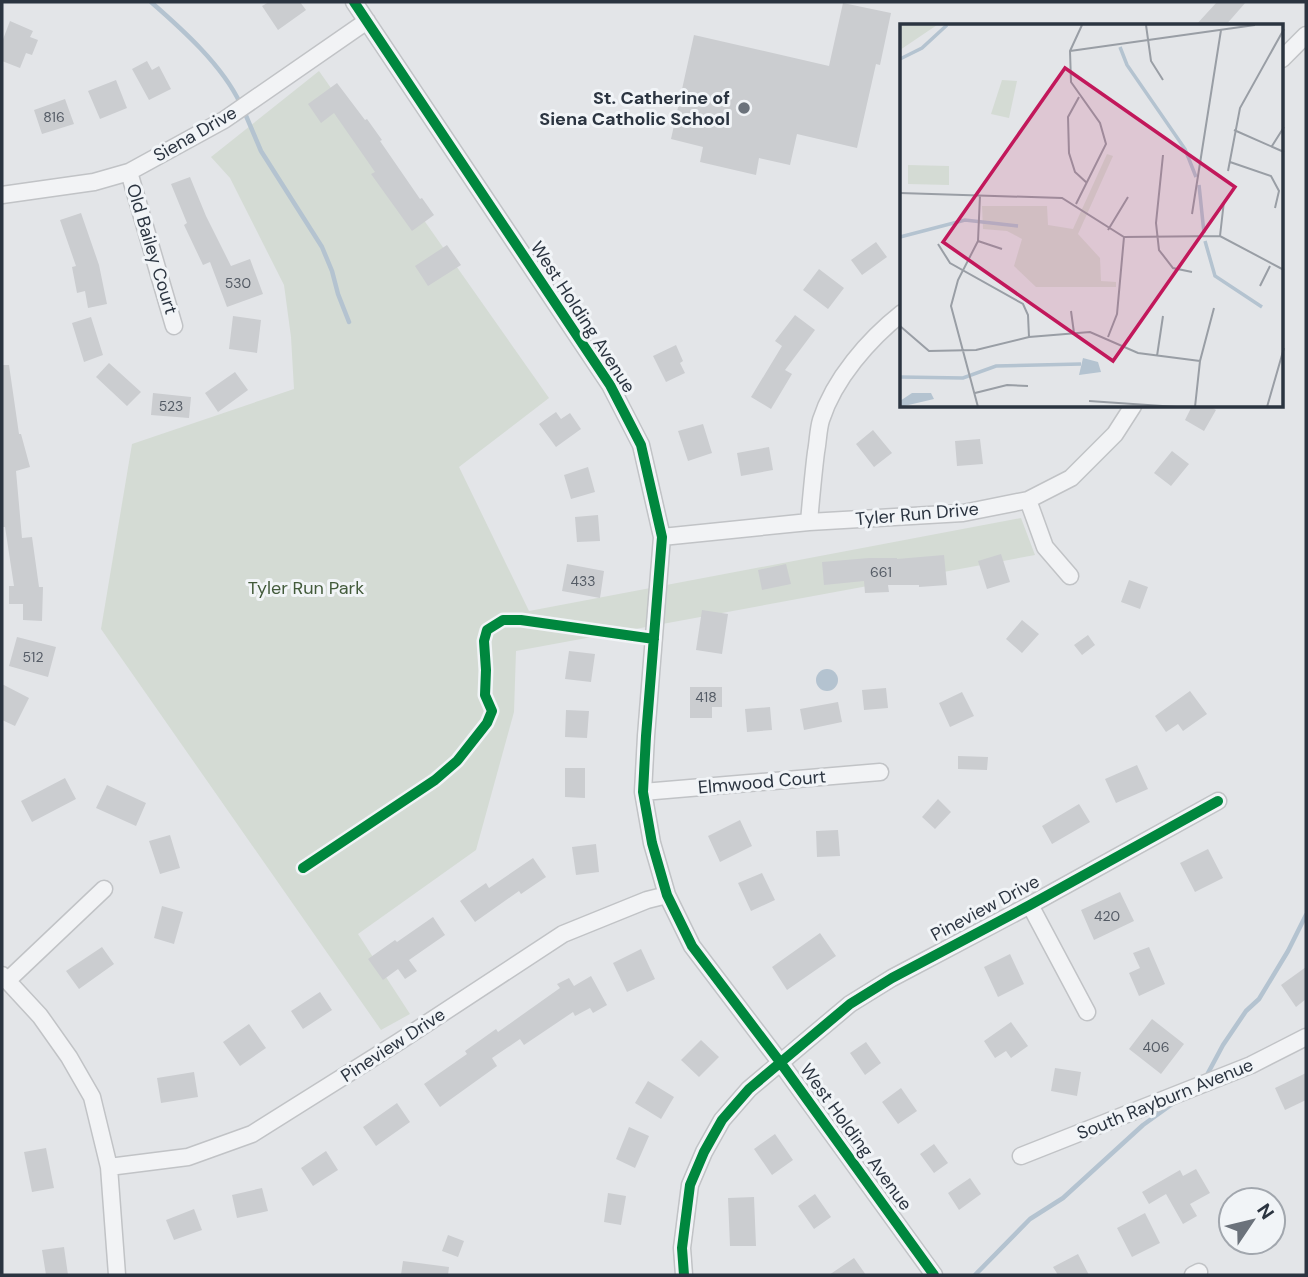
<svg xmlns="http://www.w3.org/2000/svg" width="1308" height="1277" viewBox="0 0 1308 1277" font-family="'DM Sans',sans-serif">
  <rect width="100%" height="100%" fill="#e3e5e8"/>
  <path fill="#d4dbd4" d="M319,71L549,398L459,467L529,611L1021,518L1035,555L516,651L514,712L476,850L358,934L410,1014L381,1030L101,629L132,444L294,389L291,337L284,285L230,178L211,157Z"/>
  <path fill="#b4c3d0" d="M816 680a11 11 0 1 1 22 0a11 11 0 1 1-22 0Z"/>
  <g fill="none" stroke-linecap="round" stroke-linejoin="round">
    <path stroke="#b4c3d0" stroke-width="4.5" d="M151,2C183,30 222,65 240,103
      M244,111L261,151L322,247L332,271L338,294L349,322
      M1208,1073L1223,1045L1246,1011L1259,999L1288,951L1306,915
      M975,1275L1030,1219L1063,1198L1143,1125L1175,1102"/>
  </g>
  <path fill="#cbcdd0" d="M269,2H300L306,10L278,30L262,6Z
    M1217,2H1246L1225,26H1195Z
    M843,3L891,13L880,65L876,64L857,148L797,134L790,165L759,158L756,175L700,162L703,147L671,139L694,35L829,66Z
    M10,21L33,31L30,37L38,40L32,55L26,53L20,68L2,61V42Z
    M147,61L152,70L159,66L171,89L149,100L132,69Z
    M116,80L127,108L100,119L88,91Z
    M337,83L365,120L367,119L382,140L380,141L420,199L422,198L434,215L412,231L371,174L375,172L334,113L321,123L308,104Z
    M65,99L74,124L42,134L34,110Z
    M190,177L206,216L231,266L250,259L263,294L227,307L210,262L203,265L184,225L187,223L171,184Z
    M81,213L99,265L107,304L88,308L85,291L77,293L72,267L76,266L60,220Z
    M876,242L887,257L862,275L851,260Z
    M447,245L461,265L428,286L415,266Z
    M819,269L844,288L828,309L803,290Z
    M795,315L815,330L785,370L792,374L771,409L751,397L782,346L775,341Z
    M233,316L261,320L257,353L229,349Z
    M91,317L103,355L84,362L72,323Z
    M676,345L683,361L680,363L685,373L666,382L653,356Z
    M109,363L141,392L127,406L96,377Z
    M2,365H9L19,434H21L30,467L16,471L22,538L32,537L39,587H43L42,621L23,620V604H9V586H14L5,527H2Z
    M235,372L248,390L218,412L205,393Z
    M153,393L191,397L189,418L151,415Z
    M1192,406H1209L1216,410L1204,431L1185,420Z
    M556,412L561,419L570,413L581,429L556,447L539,424Z
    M703,424L712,453L688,461L678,431Z
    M873,430L892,453L874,467L856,444Z
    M980,439L983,464L957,466L955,441Z
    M769,447L773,470L741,476L737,453Z
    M1172,451L1189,464L1171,486L1154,473Z
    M588,467L595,492L571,499L564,475Z
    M598,515L600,541L577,542L575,517Z
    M1001,554L1010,582L987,589L978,561Z
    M944,555L947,585L919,587V585H888L889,592L865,593L864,581L824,585L822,562L869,558H897V559Z
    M567,564L604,571L600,598L562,591Z
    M786,564L791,584L762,590L758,570Z
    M1129,580L1148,587L1140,609L1121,602Z
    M702,610L728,614L722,654L696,650Z
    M1022,620L1039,634L1022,653L1006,639Z
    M1088,635L1095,645L1082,655L1074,645Z
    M17,637L56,647L48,677L9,666Z
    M569,651L595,654L591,682L565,679Z
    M2,684L29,698L15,726L2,720Z
    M690,687H722V707H712V718H690Z
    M886,688L888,708L864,710L862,690Z
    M1190,691L1207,714L1183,731L1178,724L1166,732L1155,716Z
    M962,692L974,716L950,727L939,703Z
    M838,702L842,722L804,730L800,709Z
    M770,707L772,730L747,732L745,709Z
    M566,710L589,711L587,738L565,737Z
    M958,756L988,757L987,770L958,769Z
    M1137,765L1148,789L1116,803L1105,779Z
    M565,768H585V798L565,797Z
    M65,778L76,799L32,822L21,801Z
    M107,785L146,803L136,826L96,808Z
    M938,799L951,812L935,829L922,817Z
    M1079,804L1090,822L1052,844L1042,826Z
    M740,820L752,846L720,862L708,836Z
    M838,830L840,856L817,857L816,831Z
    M170,835L180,868L160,874L149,841Z
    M596,844L599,872L576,875L572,847Z
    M1208,849L1223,878L1195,892L1180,863Z
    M533,858L546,877L521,894L519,891L475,922L460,901L486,883L489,888Z
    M762,873L775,900L751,911L738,883Z
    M1120,892L1134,921L1094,940L1081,910Z
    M162,906L183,912L174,944L154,938Z
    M433,917L445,935L409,960L417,971L405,979L398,969L383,980L368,959L395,940L397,942Z
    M820,933L836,956L787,990L772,967Z
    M102,947L114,964L79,989L66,971Z
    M1149,947L1165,984L1139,996L1129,973L1140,968L1133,953Z
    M641,949L655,979L627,992L613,963Z
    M1010,954L1024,984L998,997L984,967Z
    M1306,967V999L1296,1007L1281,985Z
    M591,976L607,1005L593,1013L590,1008L575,1016L573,1012L524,1045L520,1039L492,1058L497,1066L440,1107L424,1084L467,1054L465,1051L496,1029L498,1032L560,988L557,984L569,978L574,986Z
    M320,992L332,1010L303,1029L291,1011Z
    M1152,1019L1184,1044L1161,1074L1129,1049Z
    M1011,1022L1028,1046L1011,1058L1006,1051L995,1058L984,1041Z
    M249,1024L266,1048L240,1066L223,1042Z
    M701,1040L719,1057L699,1077L681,1060Z
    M866,1042L881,1063L865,1075L850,1053Z
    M1055,1068L1081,1072L1077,1096L1051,1091Z
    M194,1072L198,1097L161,1103L157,1078Z
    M1306,1073V1100L1285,1110L1275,1088Z
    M648,1081L674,1097L661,1119L635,1103Z
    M901,1088L917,1111L898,1124L882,1102Z
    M397,1103L410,1122L376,1146L363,1127Z
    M629,1127L649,1136L635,1168L616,1159Z
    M775,1134L793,1160L772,1175L754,1149Z
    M934,1144L948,1163L934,1173L920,1154Z
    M46,1148L54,1188L32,1192L24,1152Z
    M326,1151L338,1170L313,1186L301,1168Z
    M1196,1169L1210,1193L1190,1204L1197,1216L1183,1224L1166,1194L1149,1204L1142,1192L1180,1170L1183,1176Z
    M970,1178L981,1194L959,1210L948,1193Z
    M262,1188L268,1211L237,1218L232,1195Z
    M608,1193L626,1196L621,1225L604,1222Z
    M815,1194L831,1217L814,1229L798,1206Z
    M754,1197L756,1246H730L728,1198Z
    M194,1209L202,1230L174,1240L166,1220Z
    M1145,1213L1160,1243L1132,1257L1117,1228Z
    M448,1235L464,1241L458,1257L442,1251Z
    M64,1247L68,1275H46L42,1250Z
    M1078,1254L1089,1275H1058L1053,1267Z
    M854,1258L866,1275H829Z
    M403,1261L449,1267L448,1275H401Z"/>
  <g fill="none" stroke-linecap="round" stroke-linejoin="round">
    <defs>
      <path id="minor" d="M354,2L610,385L641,445L662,537L646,736L643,792L652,843L667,895L692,946L780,1062L934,1275
        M1282,59L1306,35
        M129,172L174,326
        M2,195L94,182L129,172L224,120L367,21
        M1028,500L1045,547L1070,576
        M809,522C811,499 813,476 816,452C818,442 818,430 821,420C834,379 869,339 902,313
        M662,537L809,522L963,513L1028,500L1071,478L1115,434L1133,406
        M643,792L880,772
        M1030,905L1087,1012
        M2,975L40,1016L69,1057L92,1097L109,1167L117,1275
        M7,981L104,889
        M1021,1156L1251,1065L1306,1037
        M109,1167L188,1157L252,1134L400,1041L563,934L647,900L667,895
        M684,1275L682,1248L690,1185L704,1152L722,1120L749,1089L850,1004L892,978L1030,905L1218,801
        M1193,1275L1199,1272"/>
    </defs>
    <use href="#minor" stroke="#c1c3c6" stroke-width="19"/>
    <use href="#minor" stroke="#f2f3f5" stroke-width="16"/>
    <defs>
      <path id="cycleway" d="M354,2L610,385L641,445L662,537L646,736L643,792L652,843L667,895L692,946L780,1062L934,1275
        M303,868L435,780L457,761L487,723L492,711L485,695L486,670L484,641L487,630L503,620H521L654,639
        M684,1275L682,1248L690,1185L704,1152L722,1120L749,1089L850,1004L892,978L1030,905L1218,801"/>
    </defs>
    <use href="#cycleway" stroke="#f1f4f7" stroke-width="15"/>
    <use href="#cycleway" stroke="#00873e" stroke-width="10"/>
  </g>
  <circle fill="#6b727b" stroke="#f1f4f7" stroke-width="2.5" cx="744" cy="108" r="7"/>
  <g text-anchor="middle" stroke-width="6" stroke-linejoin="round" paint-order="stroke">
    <g font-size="14" fill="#545b65">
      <text x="54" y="122">816</text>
      <text x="238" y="288">530</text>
      <text x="171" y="411">523</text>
      <text x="881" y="577">661</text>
      <text x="583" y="586">433</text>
      <text x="33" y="662">512</text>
      <text x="706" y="702">418</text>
      <text x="1107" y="921">420</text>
      <text x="1156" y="1052">406</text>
    </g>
    <g font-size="18" font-weight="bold" fill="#2b3440" stroke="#f1f4f7" text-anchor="end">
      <text x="730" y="104">St. Catherine of<tspan x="730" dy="21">Siena Catholic School</tspan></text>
    </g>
    <g font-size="18" fill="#2b3440" stroke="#f1f4f7">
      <text transform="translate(195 134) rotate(-30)" y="6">Siena Drive</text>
      <text transform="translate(152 249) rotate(73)" y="6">Old Bailey Court</text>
      <text transform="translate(583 317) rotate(57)" y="6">West Holding Avenue</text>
      <text transform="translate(917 514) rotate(-5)" y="6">Tyler Run Drive</text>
      <text transform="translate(762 782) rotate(-5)" y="6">Elmwood Court</text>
      <text transform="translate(985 908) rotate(-28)" y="6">Pineview Drive</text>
      <text transform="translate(393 1045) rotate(-33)" y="6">Pineview Drive</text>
      <text transform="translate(1165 1099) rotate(-22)" y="6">South Rayburn Avenue</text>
      <text transform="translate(856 1137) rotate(54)" y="6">West Holding Avenue</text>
    </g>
    <g font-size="18" fill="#425a3a" stroke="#f1f4f7">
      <text x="306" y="594">Tyler Run Park</text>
    </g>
  </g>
  <g transform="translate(900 24)">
    <rect width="383" height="383" fill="#e3e5e8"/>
    <path d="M0,1H37L0,26ZM102,56L117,57L109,94L91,90ZM207,130L213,132L178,210L200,234L201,257L216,258V263H136L114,242L122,215L107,207L83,205L82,182H147L148,201L173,205ZM8,141L49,142V161L8,160Z" fill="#d4dbd4"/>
    <path d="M183,334L198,338L201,348L179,351ZM12,369H31L34,375L0,383V377Z" fill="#b4c3d0"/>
    <path fill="none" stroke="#b4c3d0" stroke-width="3.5" d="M220,23L227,41L285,125L296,153M0,35L22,24L47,1M299,161L304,209M0,213L65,196L118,202M305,217L315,252L362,283M0,353L63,354L96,342L181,340"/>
    <path fill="none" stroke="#999ea5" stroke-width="2" d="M246,1L251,37L263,56M170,27L355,1M179,73L168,93L169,129L175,148L187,159M334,106L384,128M372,122L384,103M263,131L256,199L259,226L273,244L292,248M330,138L371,152L379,167L375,184M328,147L340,84L384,5M0,169L162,174L224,213L320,212L384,246M176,180L206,120L200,99L171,58L170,27L182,1M292,190L321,6M208,206L228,173M320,212L324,177M78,217L102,225M38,220L50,239L123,280L128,291L129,313M360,262L370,242M171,287L174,309M0,302L29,327L76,326L129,313L190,308L238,329L300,337M208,313L217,290L224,213M257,332L263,292M75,369L107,361L128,362M189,377L277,383M78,383L51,282L58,256L78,217L80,171M295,383L300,337L314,284M367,383L384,324"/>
    <path fill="#c2185b" fill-opacity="0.15" stroke="#c2185b" stroke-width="3.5" d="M165,44L335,163L213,337L43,218Z"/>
    <rect width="383" height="383" fill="none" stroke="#2b3440" stroke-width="3.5"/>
  </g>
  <rect width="1308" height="1277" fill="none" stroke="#2b3440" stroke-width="7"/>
  <g transform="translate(1252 1221) rotate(55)"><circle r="33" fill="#f1f4f7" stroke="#a2a7ae" stroke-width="2"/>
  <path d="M0-5L12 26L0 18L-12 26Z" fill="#6b727b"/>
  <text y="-10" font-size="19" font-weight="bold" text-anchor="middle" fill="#2b3440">N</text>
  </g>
</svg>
